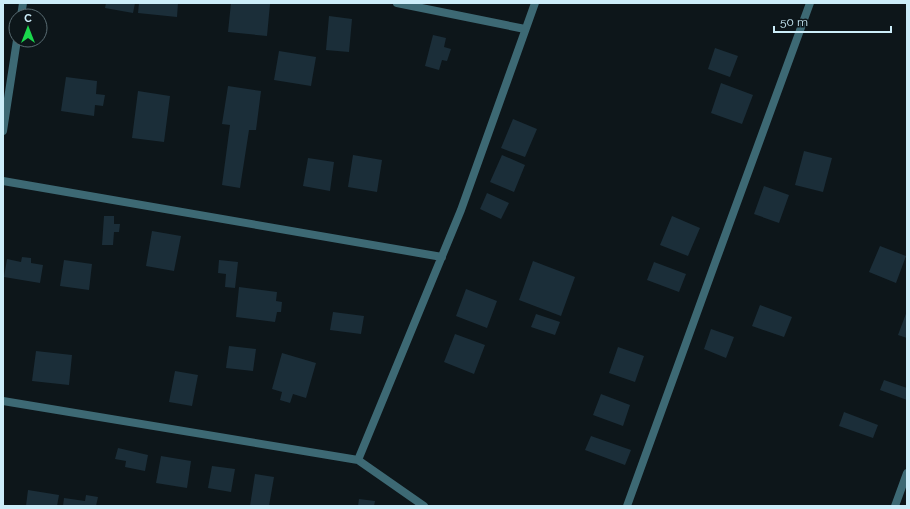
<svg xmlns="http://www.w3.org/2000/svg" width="910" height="509" viewBox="0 0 910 509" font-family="Raleway,sans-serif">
  <rect width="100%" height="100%" fill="#0d161a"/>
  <path fill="#1b2e39" d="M106,3H135L133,13L105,8Z
    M139,3H178L177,17L138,13Z
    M231,3H259L270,4L267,36L228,32Z
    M329,16L352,19L349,52L326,50Z
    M433,35L446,38L444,47L451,49L447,61L442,60L439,70L425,66Z
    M715,48L738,56L730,77L708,69Z
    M279,51L316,57L311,86L274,80Z
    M66,77L97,81L96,94L105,95L103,106L95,105L94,116L61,111Z
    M721,83L753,95L742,124L711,113Z
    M228,86L261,91L256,130H249L240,188L222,185L230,125L222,124Z
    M138,91L170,96L164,142L132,138Z
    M513,119L537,129L525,157L501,148Z
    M804,151L832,158L823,192L795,185Z
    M353,155L382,160L377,192L348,187Z
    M502,155L525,165L514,192L490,182Z
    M308,158L334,162L330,191L303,186Z
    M764,186L789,195L779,223L754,214Z
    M487,193L509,203L501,219L480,209Z
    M104,216H114V224H120L119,232H114L113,245H102Z
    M672,216L700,228L688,256L660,245Z
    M152,231L181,236L174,271L146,266Z
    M880,246L906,256L896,283L869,272Z
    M22,257L31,258V263L43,265L40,283L4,277L7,259L21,262Z
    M64,260L92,264L89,290L60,286Z
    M219,260L238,262L235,288L225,287L226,274L218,273Z
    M533,261L575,277L561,316L519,300Z
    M654,262L686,274L679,292L647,280Z
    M239,287L277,292L276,301L282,302L281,312H277L275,322L236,317Z
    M466,289L497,301L487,328L456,316Z
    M760,305L792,317L784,337L752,326Z
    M907,311V338L898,335Z
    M333,312L364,316L361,334L330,330Z
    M536,314L560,322L555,335L531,327Z
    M711,329L734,337L726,358L704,349Z
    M455,334L485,345L474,374L444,362Z
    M229,346L256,349L253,371L226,368Z
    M618,347L644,356L635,382L609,373Z
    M36,351L72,355L69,385L32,381Z
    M282,353L316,363L306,398L293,394L290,403L280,400L282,392L272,389Z
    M175,371L198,375L192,406L169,402Z
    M884,380L907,388V400L880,390Z
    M601,394L630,405L623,426L593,415Z
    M844,412L878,425L873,438L839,426Z
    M591,436L631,450L625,465L585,450Z
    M118,448L148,455L145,471L125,467L126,461L115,459Z
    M161,456L191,461L187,488L156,483Z
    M212,466L235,469L231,492L208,488Z
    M255,474L274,477L269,506H250Z
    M28,490L59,495L57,506H26Z
    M86,495L98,497L96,506H63L64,498L85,501Z
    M359,499L375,501L374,506H358Z"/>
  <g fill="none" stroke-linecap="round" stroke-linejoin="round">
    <path stroke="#3d6974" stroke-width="8" d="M397,3L525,29
      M21,16L23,3
      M3,131L17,40
      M3,181L442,257
      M3,401L358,460L424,506
      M358,460L461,210L535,3
      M627,506L715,263L810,3
      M895,506L907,473"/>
  </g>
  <rect width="910" height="509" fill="none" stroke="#ccedf9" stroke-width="8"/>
  <g transform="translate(28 28)"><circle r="19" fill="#0d161a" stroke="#596c73"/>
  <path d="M0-3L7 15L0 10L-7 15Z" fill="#1ad84c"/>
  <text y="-6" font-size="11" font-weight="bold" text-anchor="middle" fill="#ccedf9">С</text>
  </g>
  <path d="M774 26v6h117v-6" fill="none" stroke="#ccedf9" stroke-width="2"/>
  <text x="780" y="26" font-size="12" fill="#ccedf9" stroke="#0d161a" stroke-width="3" paint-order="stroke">50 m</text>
</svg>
